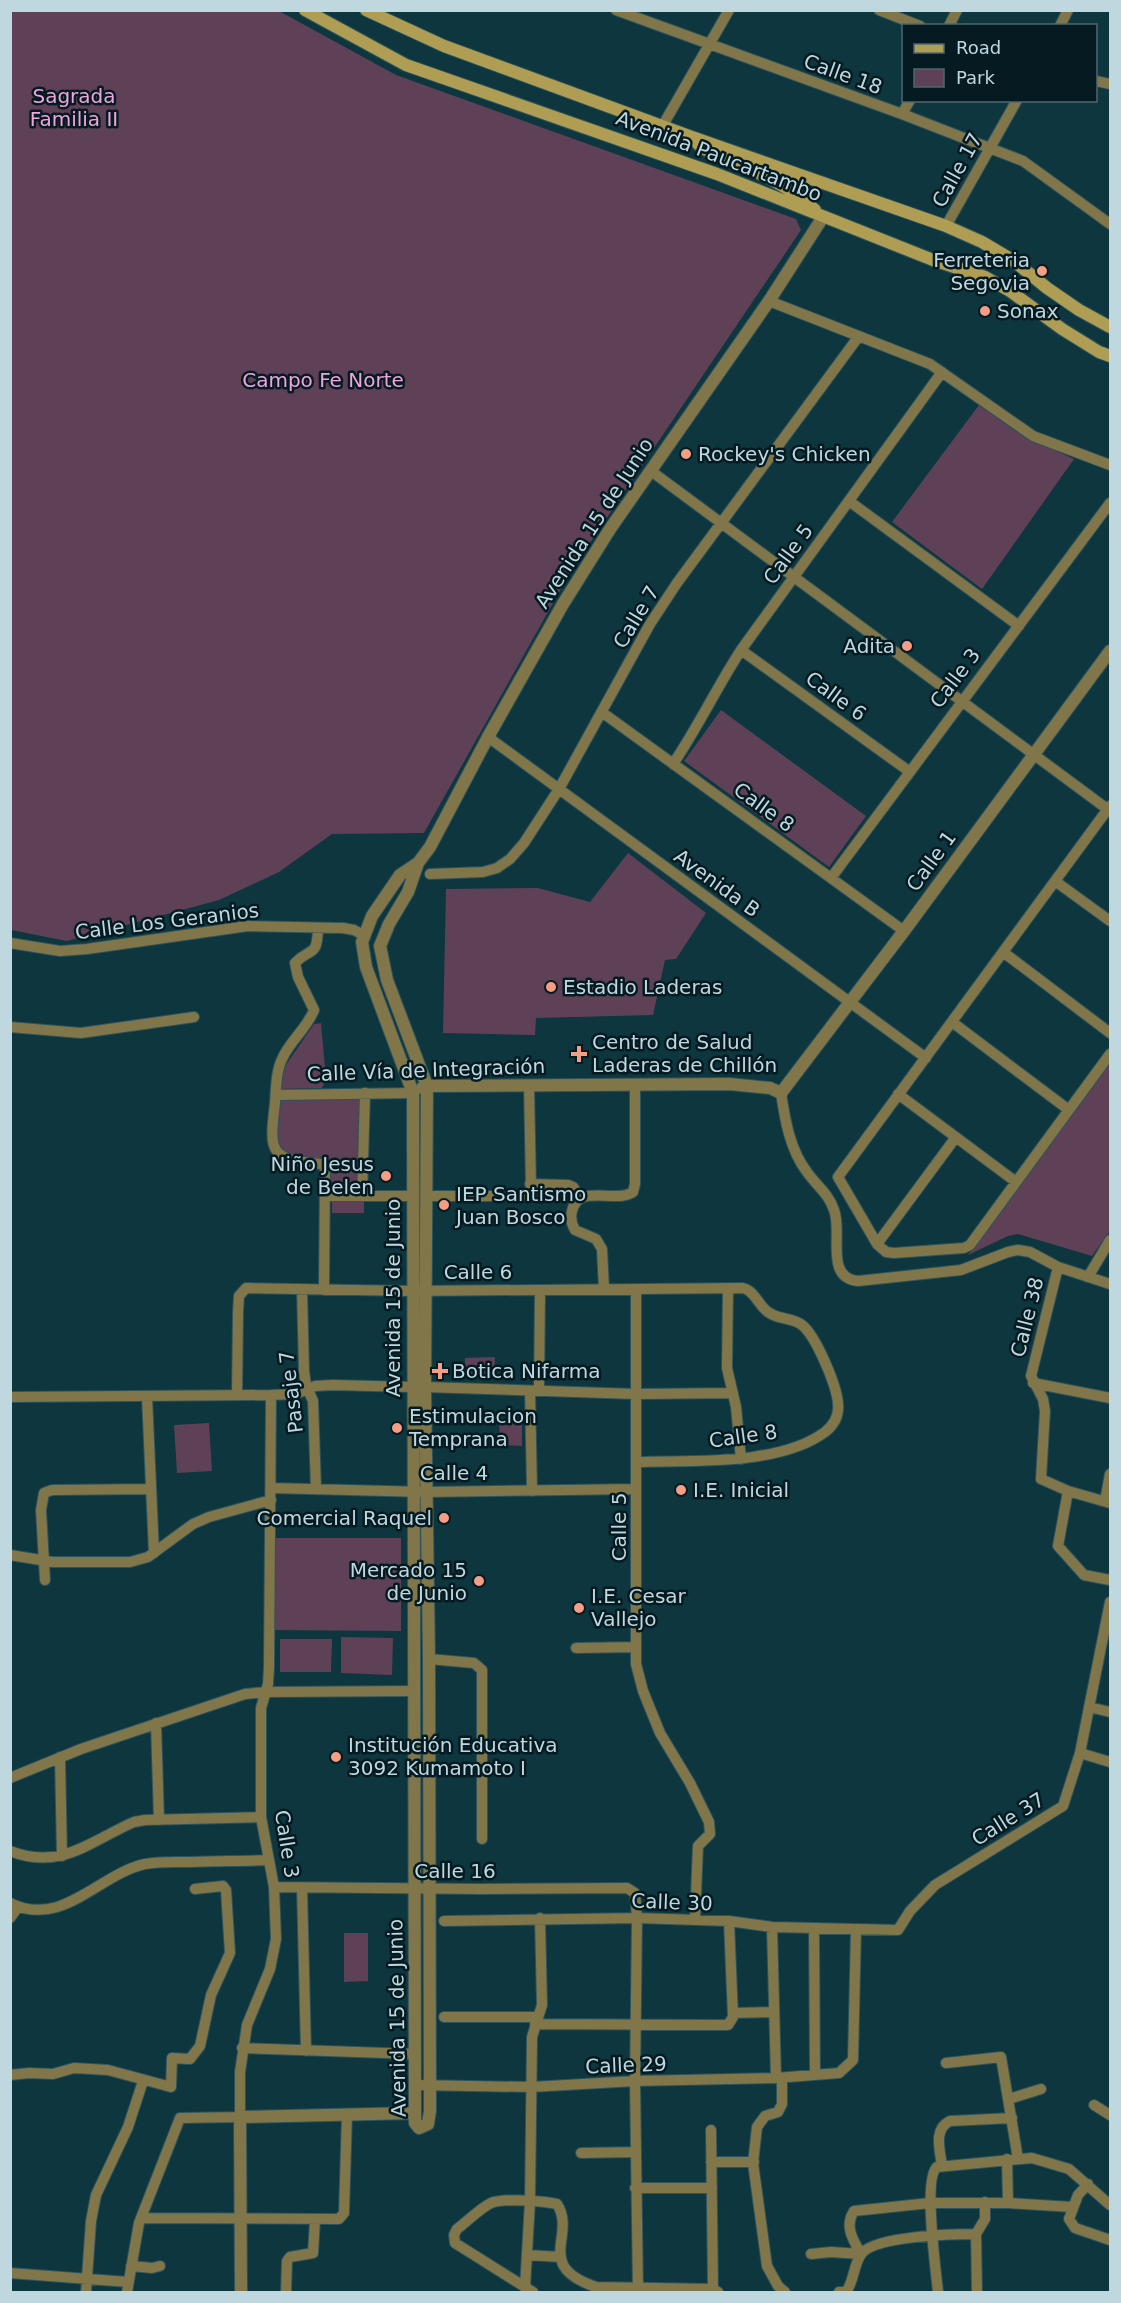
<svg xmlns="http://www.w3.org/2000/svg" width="1121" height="2303" viewBox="0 0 1121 2303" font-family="'DejaVu Sans',sans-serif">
  <rect width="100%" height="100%" fill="#0d363f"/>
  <path fill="#5e4156" d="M10,11H279L396,75L796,219L801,230L571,571L424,833L332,834L279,872L219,900L67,941L11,930Z
    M979,405L1020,434L1074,459L982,589L892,522Z
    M721,710L866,816L829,867L684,761Z
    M628,853L706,913L676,959L665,960L653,1015L536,1018L535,1035L443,1033L446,889L538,888L590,902Z
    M321,1023L326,1080L322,1088L282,1089L280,1087L281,1072L314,1024Z
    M1110,1062V1231L1092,1256L1018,1234L1008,1236L968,1255Z
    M357,1097L361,1100L357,1191L327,1190L329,1161L293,1160L278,1150L277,1105L280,1100Z
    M332,1202H364V1213H332Z
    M495,1357L494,1377H465V1358Z
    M499,1422L522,1423V1446L500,1445Z
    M209,1423L212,1471L177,1473L174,1425Z
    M272,1538H401V1631L271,1630Z
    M341,1637L393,1638L392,1675L341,1673Z
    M280,1639H332L331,1672H280Z
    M344,1933H368V1981L344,1982Z"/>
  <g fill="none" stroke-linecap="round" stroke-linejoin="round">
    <defs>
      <path id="minor" d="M616,10L902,114L1023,161L1110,224
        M879,10L920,26
        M949,26L957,10
        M1060,26L1068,10
        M1096,81L1110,84
        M902,114L910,100
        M663,125L729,10
        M946,226L1017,100
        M769,301L930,364L1033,436L1110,465
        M651,471L1110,811
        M849,501L1019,626
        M741,650L910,772
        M603,713L904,931
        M488,737L926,1058
        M673,764C698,727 717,687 741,650L942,372
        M1110,806L838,1177L877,1244L886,1252L894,1253L964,1248L970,1245L1110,1054
        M430,874L483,872L497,868L510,859L524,843L559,789L650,624L677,583L859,336
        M831,878L1110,503
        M1055,881L1110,921
        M318,928C317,959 311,946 295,963L298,977L314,1010C307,1028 291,1040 283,1057C276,1070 276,1088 275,1103C269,1153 269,1159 321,1164L325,1167L324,1290
        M10,943L60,951L87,949L248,926L343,928L354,930L363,935
        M1003,952L1110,1033
        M952,1022L1069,1110
        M10,1027L81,1033L194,1017
        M781,1093C785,1120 790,1150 807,1172C816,1185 829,1194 834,1210C843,1232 824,1278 858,1281L961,1270L1008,1252L1018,1250L1030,1252L1058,1267L1110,1284
        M898,1094L1016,1182
        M276,1095L413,1093
        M530,1184L568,1185L573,1187L581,1198
        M325,1196H411
        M362,1196L365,1093
        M426,1196H520L528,1193L531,1188L529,1085
        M877,1244L956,1137
        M1058,1267L1031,1376L1043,1399L1045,1411L1041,1479L1068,1491L1110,1503
        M1088,1277L1110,1240
        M604,1289L602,1249L596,1239L575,1230C571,1223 570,1218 572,1211C578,1183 616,1204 633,1192L635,1184V1084
        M728,1289L727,1368L736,1407L741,1459
        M302,1290L304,1371L306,1385L313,1401L316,1489
        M636,1291V1664L643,1691L660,1733L690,1783L709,1822L710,1834L698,1846L695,1920
        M1033,1383L1110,1398
        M425,1387L636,1394L733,1393
        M530,1391L532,1491
        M539,1391L540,1290
        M237,1395L238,1312L239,1296L246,1288L412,1291L743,1288C755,1291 758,1305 768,1312C778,1320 792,1317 802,1325C816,1336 837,1386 838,1404C839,1415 834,1425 825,1432C779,1466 692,1460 637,1462
        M10,1397L271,1395L296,1394L315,1386L332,1385L413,1387
        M147,1397L154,1553
        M271,1488L426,1492L636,1489
        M1068,1491L1058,1546L1084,1575L1110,1580
        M1105,1501L1110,1474
        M10,1555L53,1562H130L148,1557L193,1524L209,1517L271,1500
        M45,1580L41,1510L44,1493L52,1490L150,1489
        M576,1648L635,1647
        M429,1659L474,1663L482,1670V1839
        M1089,1707L1110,1712
        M156,1723L159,1820
        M1080,1753L1110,1762
        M60,1757L62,1856
        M10,1778L81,1749L245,1694L265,1692L414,1691
        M10,1851C61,1871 90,1841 134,1822L145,1820L261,1817
        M274,1887L482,1889L627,1888L635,1893L637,1918L635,2081L638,2292
        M302,1888L306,2051
        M10,1903C62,1929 99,1874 145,1864C160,1861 176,1862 191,1862C217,1861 243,1861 269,1860
        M10,1918L18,1907
        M444,1921L637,1918L729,1921L772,1927L898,1930L910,1911L935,1885L1063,1806L1080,1753L1110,1602
        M772,1927L776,2078
        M814,1928L815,2075
        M733,2013L774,2012
        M444,2017H538
        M535,2024L728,2025L733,2017L729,1921
        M242,2048L415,2054
        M946,2063L1001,2057L1018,2159
        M10,2075L29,2073L53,2074L74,2068L108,2070L171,2087L172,2058L190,2059L200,2046L211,1995L230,1953L226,1890L223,1886L195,1889
        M782,2078V2104L778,2112L765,2116L757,2127L753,2163L767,2266L778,2286L785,2292
        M415,2085L531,2087L635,2081L776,2078L839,2073L853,2060L856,1929
        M1009,2099L1041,2089
        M1094,2105L1110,2115
        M711,2130L713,2289
        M581,2153L635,2152
        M1007,2159L1008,2203
        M711,2162H754
        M942,2166C940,2150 933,2129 950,2121L1012,2118
        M1088,2184L1078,2195L1069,2219L1075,2228L1110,2240
        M635,2188H712
        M141,2218L339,2219L344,2213L347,2114
        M811,2254L831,2252L861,2254
        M861,2254C853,2240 844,2226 854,2211L930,2203H1008L1072,2207
        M527,2255L561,2257
        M131,2266L152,2268L160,2266
        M10,2273L128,2282
        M525,2288L530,2201L532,2037L542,2005L540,1918
        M86,2292L91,2221L96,2195L128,2127L143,2081
        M127,2292L139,2223L180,2118L240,2117V2072L247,2025L270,1969L276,1939L274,1887L261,1817V1708L268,1684L269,1667L271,1395
        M286,2292L287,2261L290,2257L313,2253L315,2220
        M533,2292L455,2243L454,2235L457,2229C468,2221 479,2209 491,2203C504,2198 543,2201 557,2204C577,2235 533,2266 596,2287L713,2289L718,2292
        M839,2292H846C855,2280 853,2264 862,2253C877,2236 952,2234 976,2234
        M938,2292C936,2271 923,2178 937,2167L1032,2158L1069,2169L1110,2205
        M977,2292L976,2234L985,2219V2202"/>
      <path id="tertiary" d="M418,863L408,892L389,924L380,946L387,980L427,1086L425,1387L429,1659L430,2111L428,2124L419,2128L415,2123V2113L413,1093L366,967L362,942L372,916L400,875L418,863L430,847L488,737L563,604L610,529L769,301L823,217
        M422,1088L427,1086L729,1084L770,1088L781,1093L904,931L1110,651
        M241,2292L240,2117L415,2113"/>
      <path id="secondary" d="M305,10L406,65L717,174L933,260L985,277L1010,291L1062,329L1099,352L1110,356
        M366,10L444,46L689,136L946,226L982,242L1014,261L1047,288L1079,310L1110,327
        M698,144L704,149C743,166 784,181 815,210"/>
    </defs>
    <use href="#minor" stroke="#2d535c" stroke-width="12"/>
    <use href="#tertiary" stroke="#2d535c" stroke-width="14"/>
    <use href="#secondary" stroke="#2d535c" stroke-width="14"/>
    <use href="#minor" stroke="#807649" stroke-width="10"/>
    <use href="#tertiary" stroke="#807649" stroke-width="12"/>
    <use href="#secondary" stroke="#ae9d52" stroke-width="12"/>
  </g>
  <g fill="#f49e86" stroke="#061b21" stroke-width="2">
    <circle cx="1042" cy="271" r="6"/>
    <circle cx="985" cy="311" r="6"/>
    <circle cx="686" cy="454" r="6"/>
    <circle cx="907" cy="646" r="6"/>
    <circle cx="551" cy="987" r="6"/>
    <path d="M576 1045h6v6h6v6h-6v6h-6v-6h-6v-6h6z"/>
    <circle cx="386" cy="1176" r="6"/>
    <circle cx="444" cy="1205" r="6"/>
    <path d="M437 1362h6v6h6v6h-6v6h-6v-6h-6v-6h6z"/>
    <circle cx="397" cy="1428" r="6"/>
    <circle cx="681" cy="1490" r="6"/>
    <circle cx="444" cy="1518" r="6"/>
    <circle cx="479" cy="1581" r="6"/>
    <circle cx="579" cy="1608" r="6"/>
    <circle cx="336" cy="1757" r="6"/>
  </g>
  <g text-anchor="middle" stroke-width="5" stroke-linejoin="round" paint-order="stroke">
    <g font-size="20" fill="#bfd8e0" stroke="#061b21">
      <text transform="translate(843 74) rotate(20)" y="7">Calle 18</text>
      <text transform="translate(719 156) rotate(21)" y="7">Avenida Paucartambo</text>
      <text transform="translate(957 170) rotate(-61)" y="7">Calle 17</text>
      <text transform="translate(594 523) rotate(-57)" y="7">Avenida 15 de Junio</text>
      <text transform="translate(788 554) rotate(-54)" y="7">Calle 5</text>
      <text transform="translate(636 617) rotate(-59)" y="7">Calle 7</text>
      <text transform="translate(955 678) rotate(-53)" y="7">Calle 3</text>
      <text transform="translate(836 696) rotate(36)" y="7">Calle 6</text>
      <text transform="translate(764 807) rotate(36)" y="7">Calle 8</text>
      <text transform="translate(931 861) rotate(-54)" y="7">Calle 1</text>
      <text transform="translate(717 883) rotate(36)" y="7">Avenida B</text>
      <text transform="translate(167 921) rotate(-7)" y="7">Calle Los Geranios</text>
      <text transform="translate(426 1070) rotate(-2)" y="7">Calle Vía de Integración</text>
      <text x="478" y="1279">Calle 6</text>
      <text transform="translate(393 1298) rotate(-90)" y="7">Avenida 15 de Junio</text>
      <text transform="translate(1027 1317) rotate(-76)" y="7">Calle 38</text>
      <text transform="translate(291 1392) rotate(-97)" y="7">Pasaje 7</text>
      <text transform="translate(743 1436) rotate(-8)" y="7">Calle 8</text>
      <text x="454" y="1480">Calle 4</text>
      <text transform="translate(619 1527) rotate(-90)" y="7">Calle 5</text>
      <text transform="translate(1008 1819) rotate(-32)" y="7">Calle 37</text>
      <text transform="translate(287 1844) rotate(81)" y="7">Calle 3</text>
      <text x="455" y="1878">Calle 16</text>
      <text transform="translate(672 1902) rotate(2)" y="7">Calle 30</text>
      <text transform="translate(397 2018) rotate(-91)" y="7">Avenida 15 de Junio</text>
      <text transform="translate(626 2065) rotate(-2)" y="7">Calle 29</text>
    </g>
    <g font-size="20" fill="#efa4db" stroke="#061b21">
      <text x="74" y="103">Sagrada<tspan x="74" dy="23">Familia II</tspan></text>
      <text x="323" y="387">Campo Fe Norte</text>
    </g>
    <g font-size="20" fill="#bfd8e0" stroke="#061b21" text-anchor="start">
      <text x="1030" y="267" text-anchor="end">Ferreteria<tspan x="1030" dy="23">Segovia</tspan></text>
      <text x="997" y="318">Sonax</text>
      <text x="698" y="461">Rockey's Chicken</text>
      <text x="895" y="653" text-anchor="end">Adita</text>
      <text x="563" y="994">Estadio Laderas</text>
      <text x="592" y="1049">Centro de Salud<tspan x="592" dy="23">Laderas de Chillón</tspan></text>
      <text x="374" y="1171" text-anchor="end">Niño Jesus<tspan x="374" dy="23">de Belen</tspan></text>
      <text x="456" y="1201">IEP Santismo<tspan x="456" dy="23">Juan Bosco</tspan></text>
      <text x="452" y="1378">Botica Nifarma</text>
      <text x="409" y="1423">Estimulacion<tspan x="409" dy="23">Temprana</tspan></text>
      <text x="693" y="1497">I.E. Inicial</text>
      <text x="432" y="1525" text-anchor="end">Comercial Raquel</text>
      <text x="467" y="1577" text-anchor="end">Mercado 15<tspan x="467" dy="23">de Junio</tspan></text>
      <text x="591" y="1603">I.E. Cesar<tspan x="591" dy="23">Vallejo</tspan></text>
      <text x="348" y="1752">Institución Educativa<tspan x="348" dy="23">3092 Kumamoto I</tspan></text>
    </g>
  </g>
  <rect width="1121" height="2303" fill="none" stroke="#bfd8e0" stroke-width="24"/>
  <rect x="902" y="24" width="195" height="78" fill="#061b21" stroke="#50676d" stroke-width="1.5"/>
  <rect x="914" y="44" width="30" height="9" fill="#ae9d52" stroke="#50676d" stroke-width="1.5"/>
  <text x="956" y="54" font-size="18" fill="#bfd8e0">Road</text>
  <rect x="914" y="69" width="30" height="18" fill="#5e4156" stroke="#50676d" stroke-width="1.5"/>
  <text x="956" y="84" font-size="18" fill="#bfd8e0">Park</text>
</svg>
